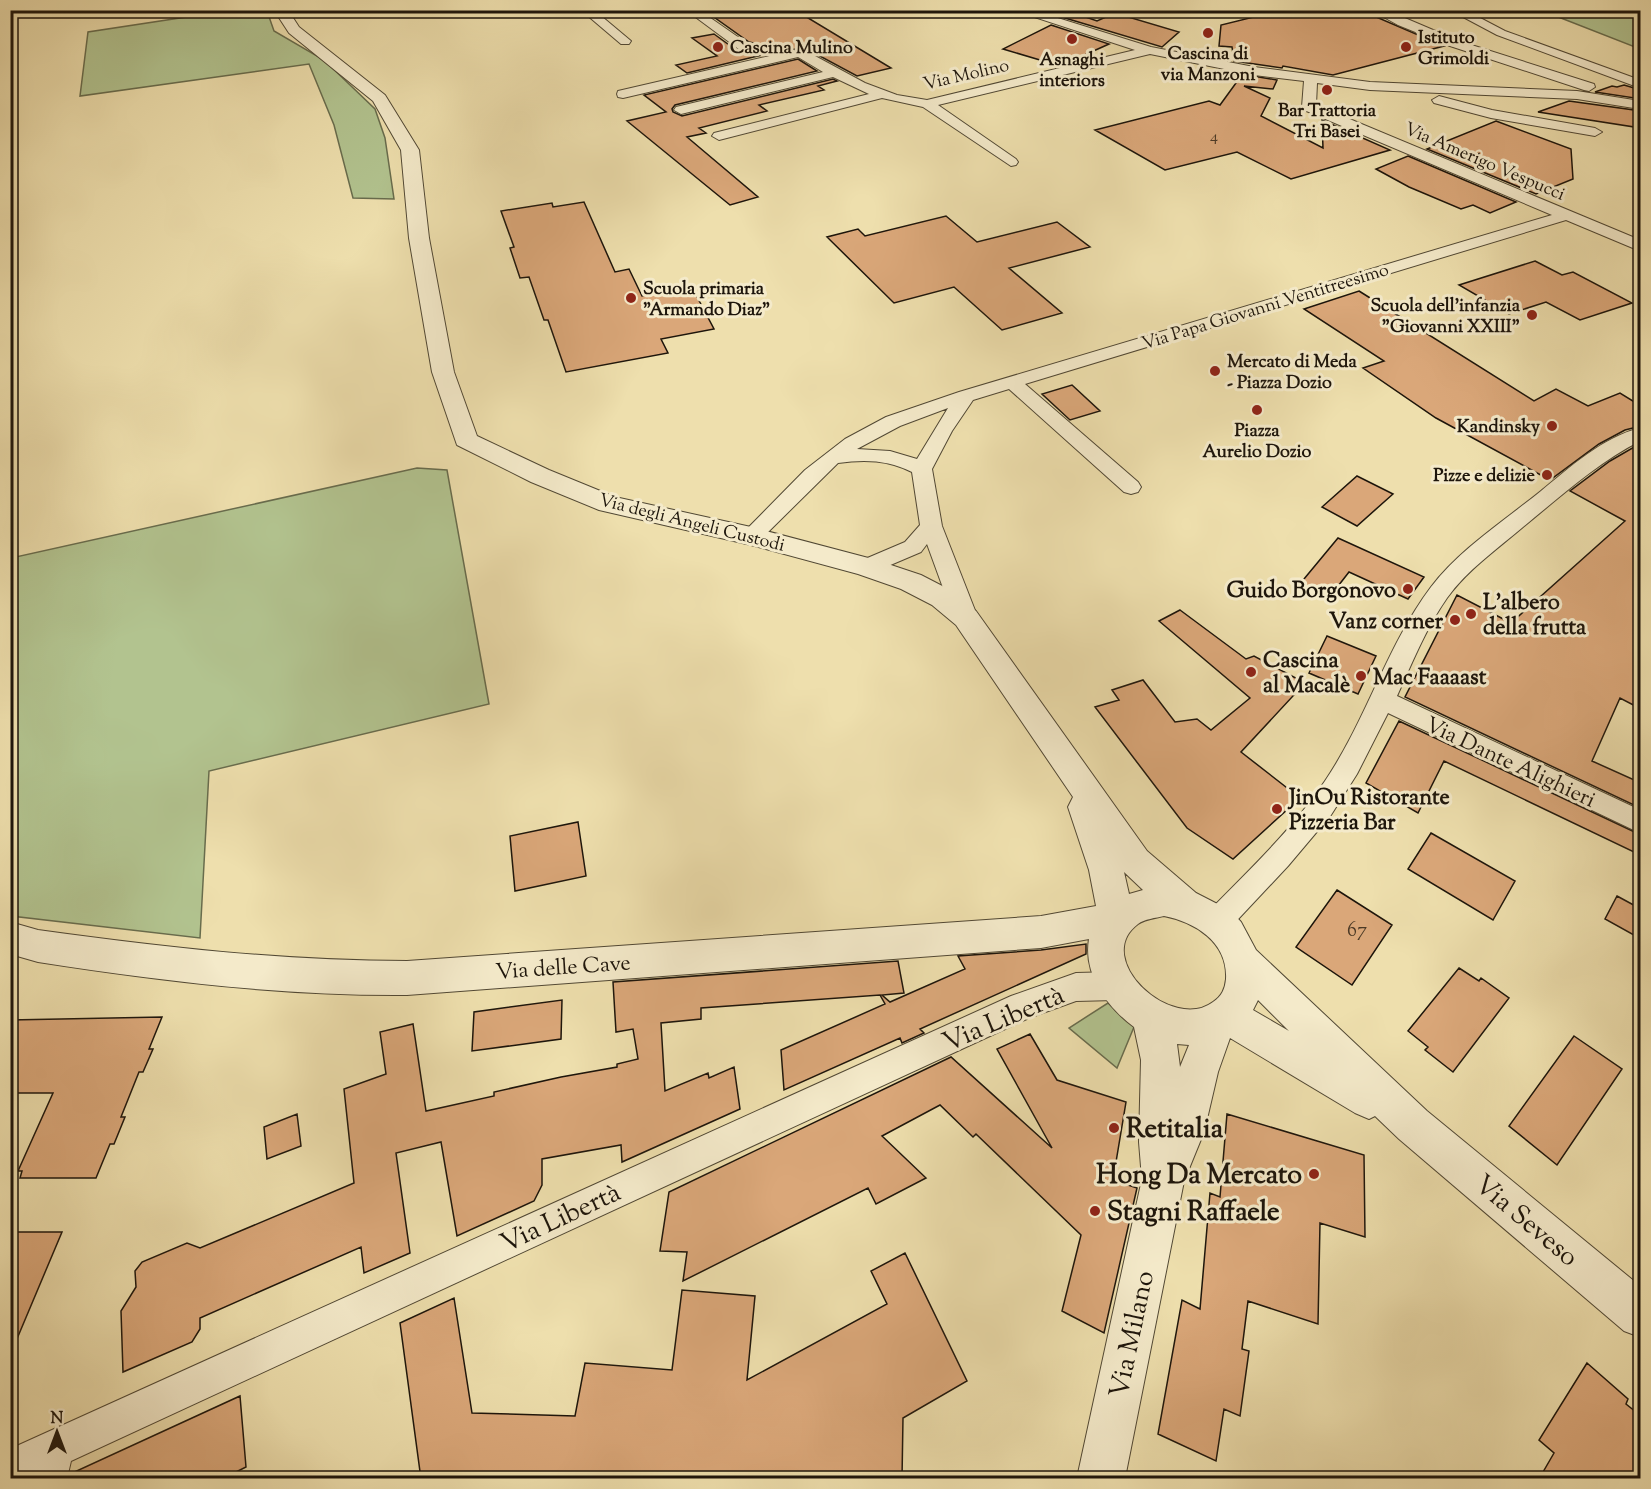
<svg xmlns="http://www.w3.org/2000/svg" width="1651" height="1489" viewBox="0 0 1651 1489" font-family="'Sorts Mill Goudy',serif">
  <rect width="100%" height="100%" fill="#eedfad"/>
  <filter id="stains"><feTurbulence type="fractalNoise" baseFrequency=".00333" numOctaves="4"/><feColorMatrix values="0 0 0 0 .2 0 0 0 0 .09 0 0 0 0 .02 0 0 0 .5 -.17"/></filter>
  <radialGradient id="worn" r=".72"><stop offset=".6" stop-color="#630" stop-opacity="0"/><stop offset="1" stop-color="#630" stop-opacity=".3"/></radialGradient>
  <path fill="#b2c38f" stroke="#686c4d" stroke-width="1.5" d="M226,11H267L274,31L324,60L375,109L385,138L394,199L353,198L334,125L309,64L80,96L88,32Z
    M1543,11H1640V49Z
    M417,468L447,470L489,704L209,771L200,938L11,916V558Z
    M1108,1003L1134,1027L1117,1068L1069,1028Z"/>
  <path fill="#daa779" stroke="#1d150b" stroke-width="1.5" d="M704,10H795L891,68L857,76L805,48L787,50L749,42Z
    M1282,10H1360L1444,46L1333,75L1283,66L1282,68L1234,61L1232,47L1219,46L1221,25Z
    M1074,13L1097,21L1115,13L1179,32L1162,47L1065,18Z
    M1051,25L1109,44L1060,66L1003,49Z
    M714,34L739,52L762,55L687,73L676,65L717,56L692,38Z
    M798,59L817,71L675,105L672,109L673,112L682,116L833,79L837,81L818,86L824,90L759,105L767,111L699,128L706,133L687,137L758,197L730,205L627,121L666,112L644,95Z
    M1235,73L1277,80L1273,89L1244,86L1270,98L1261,116L1323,148L1322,120L1390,150L1291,179L1237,152L1165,170L1095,130L1209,101L1220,105L1236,83Z
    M1624,85L1641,90V99L1595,92L1612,86L1617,87Z
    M1569,101L1641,111V128L1538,112Z
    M1496,121L1571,149L1573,179L1536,194L1427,149Z
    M1408,156L1516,202L1490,213L1473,205L1461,209L1409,187L1376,169Z
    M584,202L615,272L629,269L642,296L673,290L675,296L695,293L714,329L661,339L668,353L566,372L548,320H544L529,277L520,278L510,248L514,247L501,211L552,203L553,207Z
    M946,216L977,242L1057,222L1090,247L1009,268L1062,313L1002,330L954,287L894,303L827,237L858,229L865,236Z
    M1535,261L1562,275L1573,272L1632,303L1580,320L1546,302L1509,314L1459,285Z
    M1359,291L1534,401L1556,389L1588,406L1620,393L1641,406V426L1625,430L1599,444L1550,480L1436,418L1363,368L1384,361L1304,309Z
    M1072,385L1100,411L1070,420L1042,394Z
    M1641,443V709L1620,698L1592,761L1641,783V793L1636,806L1405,697L1457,595L1511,623L1625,521L1570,491L1610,461Z
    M1357,476L1393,494L1357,526L1322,507Z
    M1338,538L1424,577L1408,599L1349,572L1328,599L1299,585Z
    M1180,610L1246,659L1254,656L1305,683L1241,752L1300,798L1233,859L1187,828L1095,707L1119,700L1112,690L1143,680L1175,722L1197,719L1211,730L1250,698L1159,621Z
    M1327,636L1376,656L1358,694L1309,673Z
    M1399,721L1641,835L1636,853L1444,761L1418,813L1366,783Z
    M578,822L586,876L515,891L510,836Z
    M1431,833L1515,881L1493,920L1408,869Z
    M1337,890L1392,925L1352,985L1296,947Z
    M1617,896L1641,909V939L1605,919Z
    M1086,944V954L920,1029L924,1033L902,1043L900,1038L784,1090L781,1050L885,1004L880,995L701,1008V1019L661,1023L665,1091L708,1073L709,1078L734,1067L740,1109L622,1162L621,1145L542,1159V1185L534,1201L457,1236L441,1142L396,1153L410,1253L364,1273L361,1247L200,1318V1329L192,1342L123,1372L121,1311L136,1287L135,1271L142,1262L187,1243L200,1248L354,1183L344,1089L386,1074L380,1032L413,1024L426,1111L494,1096V1092L561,1077L617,1067V1064L638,1059L633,1029L616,1032L613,982L898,961L904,993L882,995L890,1002L965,969L958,956L1041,950Z
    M1459,968L1479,981L1481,978L1509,998L1453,1072L1425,1050L1428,1047L1408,1031Z
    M562,1000L561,1039L472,1051L474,1012Z
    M162,1017L149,1049H153L143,1072H139L121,1117H125L114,1144H110L96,1178H20L22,1171H18L53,1093H10V1020Z
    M1030,1034L1057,1080L1126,1102L1113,1180L1137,1188L1104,1333L1062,1311L1081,1235L976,1134L973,1137L940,1105L882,1136L926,1178L876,1204L868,1188L683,1281L687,1252L660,1251L669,1192L951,1057L1052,1148L997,1049Z
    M1574,1036L1622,1069L1557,1165L1509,1126Z
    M297,1114L301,1146L267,1159L264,1127Z
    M1227,1114L1364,1155L1365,1237L1320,1223L1318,1324L1248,1301L1242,1349L1249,1351L1240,1416L1224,1409L1216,1461L1158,1434L1182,1300L1200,1309L1210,1193L1220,1197Z
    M10,1232H62L11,1353H10Z
    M905,1253L967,1381L903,1418L902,1479H421L400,1323L454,1298L472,1413L575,1416L585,1363L672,1370L682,1290L755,1296L747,1380L887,1304L871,1271Z
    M1587,1363L1628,1399L1626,1404L1641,1416V1479H1539L1554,1453L1539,1440Z
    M240,1396L246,1467L222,1479H69L70,1474Z"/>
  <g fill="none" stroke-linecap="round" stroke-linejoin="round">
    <defs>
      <path id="minor" d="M581,10H594L631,41L629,44H621Z
        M686,10H699L748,44L787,52L804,50L865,83L897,95L927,100L1135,50L1013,10H1032L1151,47L1254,67L1370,82L1577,91L1640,101V109L1577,99L1370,90L1317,83L1316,105L1640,240V251L1566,220L1025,384L1138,482L1141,487L1138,492L1131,494L1124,492L1009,389L973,400L952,431L932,469L942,526L978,618L974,624L966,626L958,624L954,618L927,544L921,552L874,572L866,575L858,572L855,567L858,562L905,542L920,525L912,472C888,460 865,459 838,463L759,541L751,543L743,541L740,536L805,470L845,439L886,417L959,392L1552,215L1304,110L1302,107L1304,81L1254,75L1150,54L938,105L1016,159L1018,162L1016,165L1011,166L923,107L882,98L719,140L712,136L714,133L869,94L833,77L681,114L674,110L676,107L823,72L798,57L623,98L618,97L617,94L618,91L774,55L740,50ZM948,408L917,459L890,451L857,449L900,426Z
        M1371,10H1386L1459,41L1594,84L1595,87L1589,91L1584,90L1450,46L1398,25Z
        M1450,10H1465L1505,31L1640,80V88L1497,35Z
        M1439,96L1492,110L1595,128L1602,132L1595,136L1491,118L1434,103L1432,100Z
        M1640,428V441C1597,463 1561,496 1523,527C1496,550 1467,570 1447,598C1426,628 1412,663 1397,696L1640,810V833L1388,713L1357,774L1331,815L1288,866L1227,931L1217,935L1207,931L1203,922L1207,913C1248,871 1292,830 1325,781C1367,719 1386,647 1431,587C1460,549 1504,521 1541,491C1569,468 1603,437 1640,428Z
        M1115,972L1126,976L1130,986L1126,996L1115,1000L1076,1001L1029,1018L71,1461L67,1478H10V1449L1011,996L1076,973Z"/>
      <path id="tertiary" d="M274,10H288L299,27L385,95L419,150L429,238L454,372L477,436L549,470L615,497L751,527L876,560L921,575L952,591L976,611L1147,851L1196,893L1231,911L1241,922L1256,950L1427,1111L1640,1286V1337L1624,1331L1399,1139L1375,1116L1369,1119L1355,1113L1230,1038L1218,1072L1204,1132L1184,1181L1125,1478H1077L1142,1179L1139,1142L1141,1060L1134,1027C1107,1007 1083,974 1089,939L1041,948L407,995C283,996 161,981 38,962L10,954V922L38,930C161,947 283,961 407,961L1041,916L1096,906L1089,870L1068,807L1073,797L956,625L932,605L901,589L858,574L751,545L599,510L531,482L457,445L432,372L409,238L401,150L373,101L289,33ZM1124,872L1143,890L1129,894ZM1164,916C1195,922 1228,942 1226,979C1225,989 1222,996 1213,1002C1172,1033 1091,959 1138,924C1144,919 1156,918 1164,916ZM1258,1000L1289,1031L1253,1010ZM1177,1044L1189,1045L1180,1067Z"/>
    </defs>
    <use href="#minor" stroke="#514834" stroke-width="2"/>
    <use href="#tertiary" stroke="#514834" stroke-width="2"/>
    <use href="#minor" fill="#f4eaca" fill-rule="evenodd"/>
    <use href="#tertiary" fill="#f4eaca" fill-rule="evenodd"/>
  </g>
  <g fill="#8f2418" stroke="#f4eaca" stroke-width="2">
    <circle cx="1208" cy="33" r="6"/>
    <circle cx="1072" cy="39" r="6"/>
    <circle cx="718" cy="47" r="6"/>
    <circle cx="1406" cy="47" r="6"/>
    <circle cx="1327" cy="90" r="6"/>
    <circle cx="631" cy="298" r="6"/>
    <circle cx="1532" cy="315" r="6"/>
    <circle cx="1215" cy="371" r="6"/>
    <circle cx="1257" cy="410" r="6"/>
    <circle cx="1552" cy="426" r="6"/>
    <circle cx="1547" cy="475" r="6"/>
    <circle cx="1408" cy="589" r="6"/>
    <circle cx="1471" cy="614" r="6"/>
    <circle cx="1455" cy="620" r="6"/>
    <circle cx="1251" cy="672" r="6"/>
    <circle cx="1361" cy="676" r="6"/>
    <circle cx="1277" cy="809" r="6"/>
    <circle cx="1114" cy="1128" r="6"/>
    <circle cx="1314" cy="1174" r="6"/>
    <circle cx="1095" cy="1211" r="6"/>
  </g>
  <g text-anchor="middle" stroke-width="6" stroke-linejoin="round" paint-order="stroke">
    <g font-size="16" fill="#4c3a26">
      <text x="1214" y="141">4</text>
    </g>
    <g font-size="18" font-weight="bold" fill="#1d150b" stroke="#f4eaca" text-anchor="start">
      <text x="1418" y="43">Istituto<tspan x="1418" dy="21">Grimoldi</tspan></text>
      <text x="730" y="53">Cascina Mulino</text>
      <text x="1208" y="59" text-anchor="middle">Cascina di<tspan x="1208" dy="21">via Manzoni</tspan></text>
      <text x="1072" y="65" text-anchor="middle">Asnaghi<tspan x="1072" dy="21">interiors</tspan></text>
      <text x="1327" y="116" text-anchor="middle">Bar Trattoria<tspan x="1327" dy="21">Tri Basei</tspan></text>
      <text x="643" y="294">Scuola primaria<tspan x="643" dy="21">"Armando Diaz"</tspan></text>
      <text x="1520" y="311" text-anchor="end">Scuola dell'infanzia<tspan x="1520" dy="21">"Giovanni XXIII"</tspan></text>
      <text x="1227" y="367">Mercato di Meda<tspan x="1227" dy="21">- Piazza Dozio</tspan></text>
      <text x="1540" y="432" text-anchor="end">Kandinsky</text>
      <text x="1257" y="436" text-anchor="middle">Piazza<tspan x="1257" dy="21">Aurelio Dozio</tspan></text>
      <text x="1535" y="481" text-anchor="end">Pizze e delizie</text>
    </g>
    <g font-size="18" fill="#1d150b" stroke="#f4eaca">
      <text transform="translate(966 74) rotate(-13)" y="6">Via Molino</text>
      <text transform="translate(1485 161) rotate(23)" y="6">Via Amerigo Vespucci</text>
      <text transform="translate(1265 306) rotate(-17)" y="6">Via Papa Giovanni Ventitreesimo</text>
      <text transform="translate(692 522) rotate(14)" y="6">Via degli Angeli Custodi</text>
    </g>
    <g font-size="20" fill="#4c3a26">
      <text x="1357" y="936">67</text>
    </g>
    <g font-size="22" font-weight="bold" fill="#1d150b" stroke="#f4eaca" text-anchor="start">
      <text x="1396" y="597" text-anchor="end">Guido Borgonovo</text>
      <text x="1483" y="609">L'albero<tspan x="1483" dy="25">della frutta</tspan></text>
      <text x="1443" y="628" text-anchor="end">Vanz corner</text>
      <text x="1263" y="667">Cascina<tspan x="1263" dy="25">al Macalè</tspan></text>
      <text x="1373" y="684">Mac Faaaast</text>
      <text x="1289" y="804">JinOu Ristorante<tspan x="1289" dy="25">Pizzeria Bar</tspan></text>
    </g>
    <g font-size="22" fill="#1d150b" stroke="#f4eaca">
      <text transform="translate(1511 761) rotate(25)" y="8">Via Dante Alighieri</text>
      <text transform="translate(563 966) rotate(-4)" y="8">Via delle Cave</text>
    </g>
    <g font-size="27" fill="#1d150b" stroke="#f4eaca">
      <text transform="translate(1003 1018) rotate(-23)" y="9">Via Libertà</text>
      <text transform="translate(560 1217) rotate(-25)" y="9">Via Libertà</text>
      <text transform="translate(1527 1220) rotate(40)" y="9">Via Seveso</text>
      <text transform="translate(1131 1334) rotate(-78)" y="9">Via Milano</text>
    </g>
    <g font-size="27" font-weight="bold" fill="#1d150b" stroke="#f4eaca" text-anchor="start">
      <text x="1126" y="1137">Retitalia</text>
      <text x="1302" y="1183" text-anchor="end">Hong Da Mercato</text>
      <text x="1107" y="1220">Stagni Raffaele</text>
    </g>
  </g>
  <rect width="1651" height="1489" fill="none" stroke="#eedfad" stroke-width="36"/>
  <rect x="12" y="12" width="1627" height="1465" fill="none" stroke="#1d150b" stroke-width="3"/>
  <rect x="18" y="18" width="1615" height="1453" fill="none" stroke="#1d150b" stroke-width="1.5"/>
  <g transform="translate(57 1432)" stroke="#f4eaca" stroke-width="4.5" paint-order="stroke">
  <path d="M0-4.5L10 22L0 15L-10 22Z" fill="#1d150b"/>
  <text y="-9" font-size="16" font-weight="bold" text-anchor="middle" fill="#1d150b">N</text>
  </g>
  <rect width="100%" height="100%" filter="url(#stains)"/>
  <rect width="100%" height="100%" fill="url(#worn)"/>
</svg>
